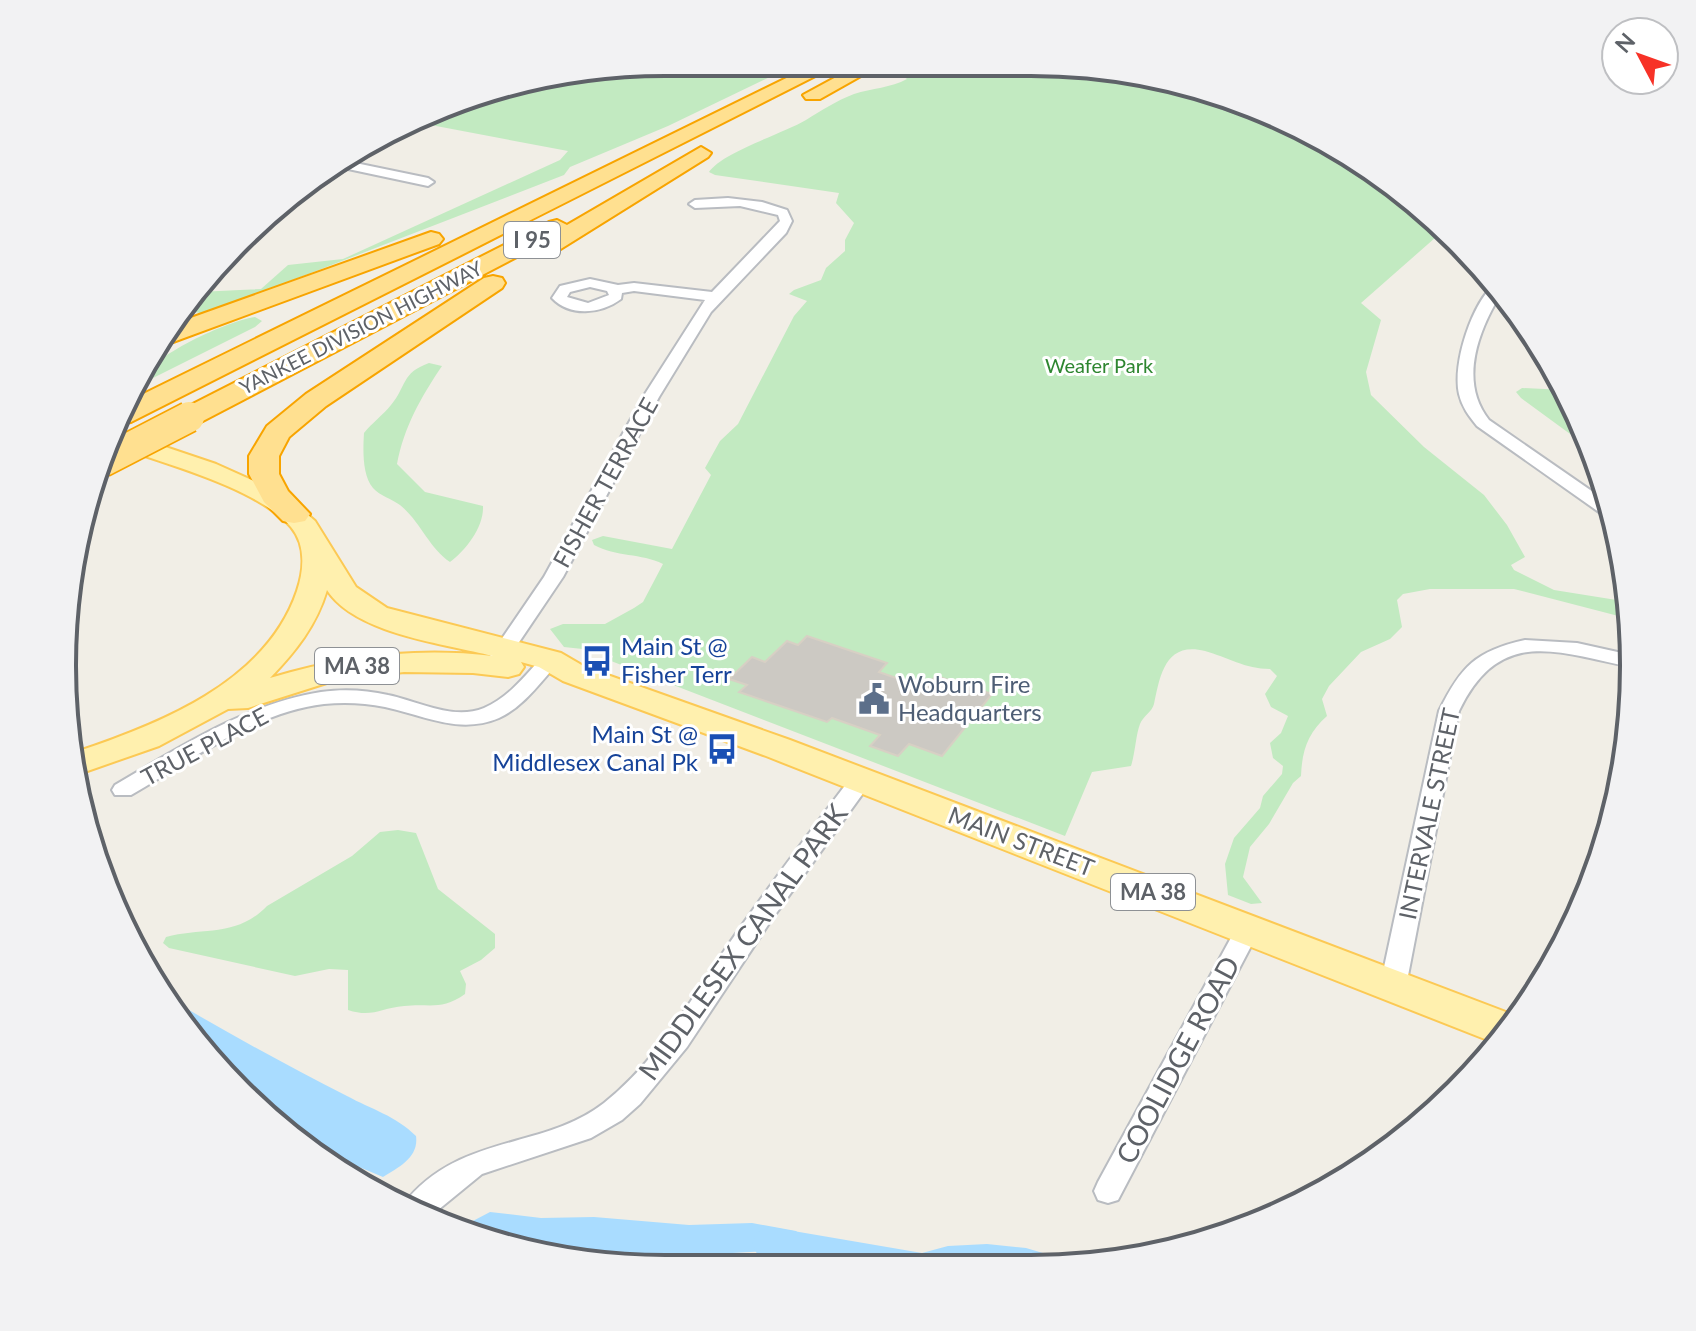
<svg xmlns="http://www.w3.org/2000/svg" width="1696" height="1331" viewBox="0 0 1696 1331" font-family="Lato,sans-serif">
  <rect width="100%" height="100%" fill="#f1eee6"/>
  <path fill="#c2eac1" d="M665,62H801L668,126L570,167L564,175L205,314L184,310L198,292L261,289L288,265L343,259L560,160L568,151L415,122L480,95L508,94V89L521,81Z
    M929,63H941L946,67L976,63L973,70L1005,74L1023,67L1020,63H1070L1162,82L1203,102L1280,124L1398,187L1444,230L1361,303L1381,320L1366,372L1371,395L1424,447L1484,495L1507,525L1525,557L1511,565L1514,570L1554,590L1629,602L1630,619L1514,589H1430L1403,594L1397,600L1402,627L1390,639L1361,652L1329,686L1322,699L1327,716C1308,733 1302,750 1301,776L1293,783L1269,824L1250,847L1243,877L1262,903L1251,904L1228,895L1225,864L1234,838L1260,808L1263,796L1282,774L1283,766L1273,758L1270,743L1281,733L1288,716L1271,707L1265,694L1277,676L1270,669C1245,669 1227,657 1205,651C1165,641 1160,676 1154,704C1152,712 1143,716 1140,724C1136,734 1135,754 1131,766L1092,772L1065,836L611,661L613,656L601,651L564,647L550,629L563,624H605L634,608L643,602L663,564C641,553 616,557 594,545L592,540L603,536L672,549L711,475L705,468L720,441L738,424L794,316L807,301L789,294L794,290L821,280L826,268L845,251V240L854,223L836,203L839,193L715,175L709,172C723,152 782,134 806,120C822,110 836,101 854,94C872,88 891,88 907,79L896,71Z
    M255,317L262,321L255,327L133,388C145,359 223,322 255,317Z
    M429,363L442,366C421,397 404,427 397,464L425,492L483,506C484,527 466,550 450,562C429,548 420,521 400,505C392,499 380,496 373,488C362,475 363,449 364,433C372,423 383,415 391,405C407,386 401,373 429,363Z
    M1522,388L1565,390L1592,450L1521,398L1516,392Z
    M398,830L416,833L438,889L495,934V948L481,960L460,971L466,984L465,994C441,1011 430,1003 404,1006C381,1008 372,1018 348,1010V970L329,969L295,976L169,948L163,943L166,937C203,927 236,938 267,906L352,856L380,832Z"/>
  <path fill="#a9dcff" d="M162,994C222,1030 284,1064 347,1096C371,1109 396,1116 416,1136C419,1157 399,1167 383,1177L302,1143L212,1064Z
    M490,1212L541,1218L594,1217L689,1225L752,1223L796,1231L803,1237L802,1246L769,1251L625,1259L555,1258L473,1226L471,1222Z"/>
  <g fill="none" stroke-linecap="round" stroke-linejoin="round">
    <path fill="#a9dcff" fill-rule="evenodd" d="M770,1227L922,1253L948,1246L987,1244L1026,1248L1053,1256L1058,1267L792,1262L757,1254L752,1243L757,1232Z"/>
  </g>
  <path fill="#ccc9c3" stroke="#d7d0c4" stroke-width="2" d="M807,636L887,663L879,672L925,688L936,676L992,694L942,756L909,744L898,756L870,746L880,735L832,718L827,722L739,692L747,685L729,679L752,657L765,662L787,641L798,645Z"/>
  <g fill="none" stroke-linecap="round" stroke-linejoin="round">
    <defs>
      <path id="street" d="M341,160L428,178L434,182L428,186L334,166Z
        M728,198L762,202L787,210L792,221L786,233L711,312L659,397L563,577L503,666H489L486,662L544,577L643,397L705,300L634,291L622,293L621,299C601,314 570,317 552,298L560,286L590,279L618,285L634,283L712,292L780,221L778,215L740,206L695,208L689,204L695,200ZM590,287L607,291L609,295L588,303L567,297L570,292Z
        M1496,283L1502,292C1479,329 1458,381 1489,420L1609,503L1613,518L1606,517L1477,426C1469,416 1462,407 1459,394C1452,364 1472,302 1496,283Z
        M1525,640L1577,643L1631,655V667C1556,652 1500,626 1459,711L1406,986L1402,993L1393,996L1384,993L1380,986L1439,711C1461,666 1476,651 1525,640Z
        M550,654L560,660L557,664C540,683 523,707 499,718C459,735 423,715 385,707C365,703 345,702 324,704C255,712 190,761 131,795H115L112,790L115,785C180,747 246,704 321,692C343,689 366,690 388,695C418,701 453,721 484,708C508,698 526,675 543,656Z
        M861,773L869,775L872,780L869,785L772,919L687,1047L640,1104L622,1120L591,1138L482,1174L427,1219L402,1206C457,1133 542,1151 604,1103C656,1062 688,1004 724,951C765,891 809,833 853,775Z
        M1248,920L1257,923L1260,929L1118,1200L1108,1203L1098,1200L1094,1191L1098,1182L1239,923Z"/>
      <path id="secondary" d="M1173,84C1208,91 1241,103 1273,120L1267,122L1220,107L1174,88Z"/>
      <path id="primary" d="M115,430L216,464L285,495L315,521L356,587L387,608L561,653L585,667L790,740L1519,1017L1499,1044L1495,1043L766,756L563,681L539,667L521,662L524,667L519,674L508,677L473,673L404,672L336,680L248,708L228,709L159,746L76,775L73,753C158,725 266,683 297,591C304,570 306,545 291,527C257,487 159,462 109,444ZM327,590C355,634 446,644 493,656C417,647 343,656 270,678C296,651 316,626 327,590Z"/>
      <path id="highway" d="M819,62L841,63L131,422L118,424L127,402Z
        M862,63H884L820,99H806L803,95Z
        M701,147L711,153L708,157L551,255H535L532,249L199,423L189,426L179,423L175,417L179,411L549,222L557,220L567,225Z
        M431,232L439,234L443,239L439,244L173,342L159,343L174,324Z
        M493,276L502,278L505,283L502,288L326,406L289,437L279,456V474L288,491L310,514L305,521L294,523L283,521L264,502L249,474V456L267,426L306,394L484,278Z"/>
    </defs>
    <use href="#street" stroke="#b9bcc1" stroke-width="4"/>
    <use href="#secondary" stroke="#babdc3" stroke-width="4"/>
    <use href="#primary" stroke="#fcc954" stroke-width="4"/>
    <use href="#highway" stroke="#f8a400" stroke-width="4"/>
    <use href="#street" fill="#fff" fill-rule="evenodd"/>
    <use href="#secondary" fill="#fff" fill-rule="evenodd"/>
    <use href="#primary" fill="#fff0ae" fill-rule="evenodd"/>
    <use href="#highway" fill="#ffe090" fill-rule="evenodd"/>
    <defs>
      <path id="highway-bridge" d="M102,462L189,417"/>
    </defs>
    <use href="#highway-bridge" stroke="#f8a400" stroke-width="33" stroke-linecap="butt"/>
    <use href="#highway-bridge" stroke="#ffe090" stroke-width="30"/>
  </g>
  <defs>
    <symbol id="bus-bare" viewBox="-9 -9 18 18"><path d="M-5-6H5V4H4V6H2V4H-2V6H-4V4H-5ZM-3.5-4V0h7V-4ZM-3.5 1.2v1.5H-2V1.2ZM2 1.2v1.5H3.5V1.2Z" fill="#1a4fb4" stroke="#fff" stroke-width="2.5" paint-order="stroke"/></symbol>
    <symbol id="civic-bare" viewBox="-9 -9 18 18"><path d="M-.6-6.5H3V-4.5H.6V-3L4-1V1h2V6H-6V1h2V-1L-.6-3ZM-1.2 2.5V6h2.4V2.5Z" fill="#5c6f8a" stroke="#fff" stroke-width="2.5" paint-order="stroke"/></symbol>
  </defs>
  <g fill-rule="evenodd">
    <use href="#bus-bare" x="575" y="639" width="44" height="44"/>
    <use href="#civic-bare" x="852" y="677" width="44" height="44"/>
    <use href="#bus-bare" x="700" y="727" width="44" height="44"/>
  </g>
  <g text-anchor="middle" stroke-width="6" stroke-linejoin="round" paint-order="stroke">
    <g font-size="20" fill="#5e6268" stroke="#fff">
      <text transform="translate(361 328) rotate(-27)" y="7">YANKEE DIVISION HIGHWAY</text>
    </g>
    <g font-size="20" fill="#2e8630" stroke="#fff">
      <text x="1099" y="373">Weafer Park</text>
    </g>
    <g fill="#fff" stroke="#8e9195" stroke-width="2">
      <rect x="504" y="222" width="56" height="36" rx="6"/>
      <rect x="315" y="648" width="84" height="36" rx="6"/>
      <rect x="1111" y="874" width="84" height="36" rx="6"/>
    </g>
    <g font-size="22" font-weight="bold" fill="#5e6268">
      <text x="532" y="248">I 95</text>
      <text x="357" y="674">MA 38</text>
      <text x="1153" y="900">MA 38</text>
    </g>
    <g font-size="24" fill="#5e6268" stroke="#fff">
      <text transform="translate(606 483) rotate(-61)" y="8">FISHER TERRACE</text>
      <text transform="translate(205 747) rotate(-28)" y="8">TRUE PLACE</text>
      <text transform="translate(1430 814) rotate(-78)" y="8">INTERVALE STREET</text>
      <text transform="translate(1021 842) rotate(21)" y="8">MAIN STREET</text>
    </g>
    <g font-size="24" fill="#164399" stroke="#fff" text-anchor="start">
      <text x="621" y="655">Main St @<tspan x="621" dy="28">Fisher Terr</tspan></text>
      <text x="698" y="743" text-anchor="end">Main St @<tspan x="698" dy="28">Middlesex Canal Pk</tspan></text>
    </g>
    <g font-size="24" fill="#4e5e75" stroke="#fff" text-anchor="start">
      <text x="898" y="693">Woburn Fire<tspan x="898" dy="28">Headquarters</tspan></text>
    </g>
    <g font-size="28" fill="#5e6268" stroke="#fff">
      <text transform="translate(743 942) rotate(-54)" y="10">MIDDLESEX CANAL PARK</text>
      <text transform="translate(1178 1060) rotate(-62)" y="10">COOLIDGE ROAD</text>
    </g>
  </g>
  <path d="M0 0H1696V1331H0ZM665 76H1031A589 589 0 0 1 1620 665V666A589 589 0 0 1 1031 1255H665A589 589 0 0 1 76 666V665A589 589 0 0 1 665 76Z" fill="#f2f2f3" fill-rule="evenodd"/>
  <path fill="none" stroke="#5e6268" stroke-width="4" d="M665 76H1031A589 589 0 0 1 1620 665V666A589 589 0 0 1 1031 1255H665A589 589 0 0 1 76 666V665A589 589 0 0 1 665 76Z"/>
  <g transform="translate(1640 56) rotate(311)"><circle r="38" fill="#ffffff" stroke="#bfc0c3" stroke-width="2"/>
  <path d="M0-6L14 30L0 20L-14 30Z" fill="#f73227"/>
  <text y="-12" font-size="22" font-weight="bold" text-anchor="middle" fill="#5e6268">N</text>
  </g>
</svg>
